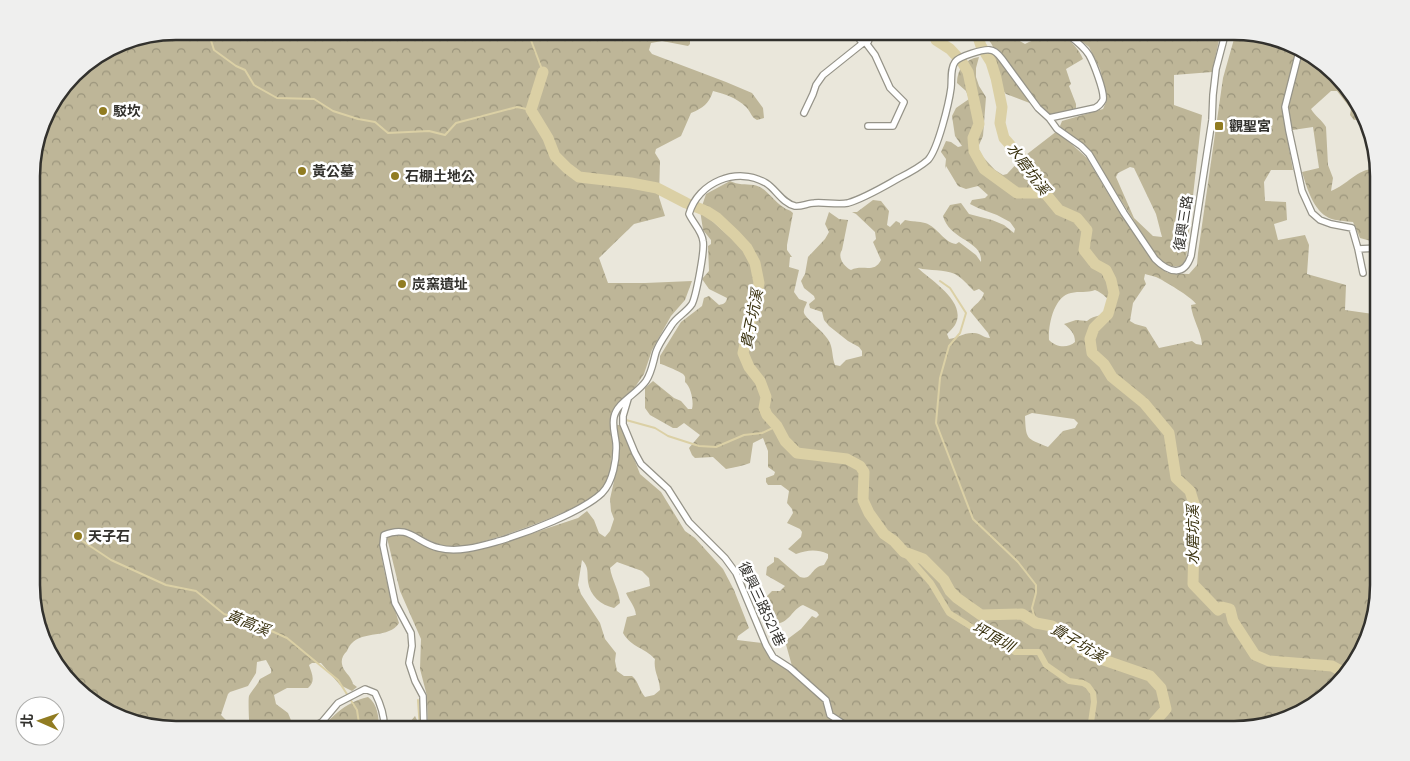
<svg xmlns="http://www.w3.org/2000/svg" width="1410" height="761" viewBox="0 0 1410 761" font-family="Manrope,'Noto Sans TC',sans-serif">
  <defs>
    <pattern id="forest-crowns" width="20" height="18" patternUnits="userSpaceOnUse" patternTransform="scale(1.25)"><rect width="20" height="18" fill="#beb698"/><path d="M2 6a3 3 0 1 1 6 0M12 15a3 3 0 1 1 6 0" fill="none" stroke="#9b957c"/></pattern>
  </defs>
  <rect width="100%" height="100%" fill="#eae7db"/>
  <path fill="url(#forest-crowns)" fill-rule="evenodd" d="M176,31H683V34L690,40V44L688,46L662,41L651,43L649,50L652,54L726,82L752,93L763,108L764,118L757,120C751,117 751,112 746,107C737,98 725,94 713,91C709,104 703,108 691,113L681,136L656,149L655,153L660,161L659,197L665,216L634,224L599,258L608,283H645L692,281L685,300L671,316L652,350L644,374L631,393L620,402L611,413C611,434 617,474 601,491C583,509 483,546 457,547C426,549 414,519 382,534C376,553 393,602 399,623C389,639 363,630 351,644C349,646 348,649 347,651C343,655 341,659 342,664C343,672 351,675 353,684L357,687L352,691L340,685L321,663H312L309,665C312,674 316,681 308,688H287L274,695L276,704L288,713L295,730H250C249,726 248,699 249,696C250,693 258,684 260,679L271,673V669L266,660L257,662L256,673L248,686L230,692L228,694L221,715L226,720V723L220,730H176L112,715L61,673L33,604L32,166L46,112L80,67L121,42Z
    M974,31H1011L1018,40L1025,44C1037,37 1049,39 1062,35C1072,42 1078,48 1083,59L1066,69L1071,84L1069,86L1076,104V110L1049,115L1040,107L1006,94L992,79L989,67L990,54L995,51C990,39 986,36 974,31Z
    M1068,31H1221L1212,72L1174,75V105L1202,115L1186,259L1182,266C1171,268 1166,265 1157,257L1091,153L1082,143L1062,130L1060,126L1062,121L1103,109L1107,100L1100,69L1089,47ZM1130,167L1134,168L1156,214L1162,237L1153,236L1134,218L1116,177L1118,173Z
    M1236,32L1298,46L1354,95L1363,119L1354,120L1350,115L1351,109L1337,91H1331L1311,109C1315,116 1322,120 1326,127L1328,165L1333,178L1331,191C1348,185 1358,167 1378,169V243L1360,238L1353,222C1345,221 1336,221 1329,218C1313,210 1307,188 1302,172L1319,168L1313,127L1286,131L1293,170H1271L1264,182L1265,201L1286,202L1287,220L1274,224L1278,240L1305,235L1309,245L1307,274L1346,285L1345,310L1373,314L1378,281L1379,585L1364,649L1314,705L1243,729L428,730L427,696L420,669L421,639L400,591L387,538L389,535L406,534L416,542L429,547L458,552L515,539L578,518L587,511L594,520L599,533L605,537L610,531L614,519L611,511L610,499L616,472L618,449L617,425H621L640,474L661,492L685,531L695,538L723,569L734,590L749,628L738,636L737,640L762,643L774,656L792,666L785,641L801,629L812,616L816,618L819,615L817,612L803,605C792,609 790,623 775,624L768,618L766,602L763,600L772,591H780L785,586L766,575L767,567L774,562V557L778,558L800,577C813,581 810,567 824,565L828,558V554C816,549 808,550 796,554L788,549L801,537L802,532L800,529L787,523L793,513L792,509L787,503L789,491L781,485H768L766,482V478L774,475L775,472L768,467V451L763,438L753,443L750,463C742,466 735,467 726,469L713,457L695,458L692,455L689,448L700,435L684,423L677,428H673L650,415L645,408V388L653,381L674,398L681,401L688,409H692C694,402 691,387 685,382C685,378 686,377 683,374C680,372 663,364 660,364V356L681,322L702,306L704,298L709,296L719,305C724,304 726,303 727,298L709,289L702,279L709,271L708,246L711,244V240L703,230L700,210L743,249C738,234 715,217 702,206L706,194L730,181C738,185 745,184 754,185C766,187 773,201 783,207C787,210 789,209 793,213L787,245V250L792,257H790L789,267L799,270L794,292L799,299L807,302C806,306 803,309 804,313C805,318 826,333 830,343C833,350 832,358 835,365L840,366L846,360L862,356V351L859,347L848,341L829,326L824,320L822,312L810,308L809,304L815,299L814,296L804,288L801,281L805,274L808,257L825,239L829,232L825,224L829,212L839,219L848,220L842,250C837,257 844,267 851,270C863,264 874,274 881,260L873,242L876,239L875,232L856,214L852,212H857L873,200L881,201L889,211L887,225L890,227L896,221L900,223V225L905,220C912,222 919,221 925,223C938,227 943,242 956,244L959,242L976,255L981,262C983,240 950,241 943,216L950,205L961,203L969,214L992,220L1004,225L1014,233L1015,229L1010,222L997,215L978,208L970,204L972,200L985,198L988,195L978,186L966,189L958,186L946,166L945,169L946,159L941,152L946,141L951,142L958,147L962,146L955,136L952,116L956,108L969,99L966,91L957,83C957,69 965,59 979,57L976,68V77L979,86L986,97L983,136L979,145V150L983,157L995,170L1003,175L1007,174L1022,158L1057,131L1087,158L1112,200L1150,258L1159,267L1168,273L1189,274L1197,265L1198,253L1223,78ZM918,268C930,271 944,269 955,274C962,278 968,285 974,291L979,289L984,293C982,301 975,304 970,311L988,333L990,338C984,338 980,333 974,333C965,332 957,338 949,339L947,334C950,331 953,328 955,325C968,302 930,280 918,268ZM1145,274C1148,275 1153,276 1156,277C1163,280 1193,298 1196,304L1191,305C1192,319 1201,330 1202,345L1196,344L1192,341L1159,348L1146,327L1135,324L1130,321L1133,303L1146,284L1144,279ZM1095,290C1103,293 1109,300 1114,306L1112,312C1104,316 1095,314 1087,321L1076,320L1064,324C1070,329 1075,333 1075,342C1067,349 1056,347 1049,340C1048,325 1054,296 1071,293C1079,291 1087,293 1095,290ZM1032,413L1074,419L1078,423L1075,428L1063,431L1048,447C1026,438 1026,440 1025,416ZM582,560C589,567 587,572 588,582C590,596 601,605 614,608L620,603C619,590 612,580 610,568L617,562L642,571L649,578L650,586L626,593C630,602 635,606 636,615L627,617L623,633C632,648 644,647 655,659C653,671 660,679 660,690L654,695L645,697C639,690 639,682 632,676H624L617,671L615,661L616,653L605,639L600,623L581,594L578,585Z
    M368,697C378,704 379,719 379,730H315C324,726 331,718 338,712C346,705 358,699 368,697Z
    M415,716L422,730H394L410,722Z"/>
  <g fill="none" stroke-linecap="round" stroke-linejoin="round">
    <path stroke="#dbd0a5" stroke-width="2" d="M208,31L214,50L236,66L245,70L254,85L277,98L314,99L333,111L358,119L375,122L388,133L429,131L445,135L456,123L517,107L531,110
      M530,31L529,35L543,72
      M930,31L936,40
      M940,281L950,288L966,313L960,333L949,346L940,378L936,423L973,519L1018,562L1036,585V593L1032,608L1036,623
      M626,420L655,428L668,436L699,446L716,447L744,435L762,433L777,426
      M78,538L111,560L166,585L196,591L224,614L256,624L287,638L338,680L357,710L360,730
      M418,700L420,730"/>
    <path stroke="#dbd0a5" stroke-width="6" d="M904,552L931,583L949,613L994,641L1007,646L1015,652H1039L1046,665L1069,681L1083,683L1088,686L1093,693L1094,702L1090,729"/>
    <path stroke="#dbd0a5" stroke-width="11" d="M976,31L981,46L991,62L996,78L1002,107L1000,123L1004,138L1021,157L1035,178L1043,186L1045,193L1059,210L1077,218L1087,230L1084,250L1095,264L1106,270L1111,280L1114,293L1108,314L1094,328L1090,339L1092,353L1104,364L1112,377L1144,403L1169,433L1176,478L1190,491L1195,507L1192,518L1194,540L1193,584L1218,610L1222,607L1230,609L1233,621L1255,655L1269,661L1332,666L1343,672
      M936,40L950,49L962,62L968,72L979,124L973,138L974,151L984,169L1017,193H1045
      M543,72L531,110L548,138L555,156L567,168L579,177L631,183L657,188L686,203L706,211L717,218L735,235L747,248L755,263L759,283L743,353L749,367L760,381L766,397L764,408L767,415L777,426L785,441L797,453L847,459L860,466L864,472L863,500L869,513L884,534L894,541L904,552L923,559L944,580L950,591L957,598L981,615L1022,614L1036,623L1052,626L1066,634L1084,651L1098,658L1150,676L1161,688L1166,709L1148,729"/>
    <defs>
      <path id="street" d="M866,43L875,55L890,88L904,102L893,126H868
        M1300,48L1285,107L1289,131L1302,191L1312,213L1320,220L1331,224L1352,228L1358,249L1378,248
        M804,113L813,94L816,85L823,75L863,43L860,40L859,36L862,33L865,31L869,34L870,37L868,42L863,43
        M1049,118L1095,108C1099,106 1101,104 1103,100C1105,92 1093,62 1089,55C1083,45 1072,38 1063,31
        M1358,249L1363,273
        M628,399L623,416V424L635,453L641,464L668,489L689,522L725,558L736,573L766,645L773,657L790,668L826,700L830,715L853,730
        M222,730L227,725L246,727L247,730
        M306,730L322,722L338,703L365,689L375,693C380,703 385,718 384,730
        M424,730L423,696L415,681L409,663L412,646L411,633L395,603L383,545L384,535C410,524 416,543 439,548C458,553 481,546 499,541C526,533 582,512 602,493C613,482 617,459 616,443C615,434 612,426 614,417C617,402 637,394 646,381C652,372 653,362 656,352C659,343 666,334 671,326C676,317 686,313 692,304C696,296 705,250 703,241C702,231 693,223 689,214C698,182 737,166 766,183C776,189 782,203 795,206C801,207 808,203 814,203C824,202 838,205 848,203C865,198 883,187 899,178C909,173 920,167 928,160C938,149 949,103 951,88C952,79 950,69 955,62C959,56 984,49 990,50C995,50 999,55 1002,59L1038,108L1049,118L1057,129L1081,146L1089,154L1124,213L1155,259C1169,273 1184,277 1191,256L1212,120L1213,95L1216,69L1226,31"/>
    </defs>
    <use href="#street" stroke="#959388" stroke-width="8"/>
    <use href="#street" stroke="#fff" stroke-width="5.5"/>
  </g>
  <g fill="#917c22" stroke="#fff" stroke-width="2">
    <circle cx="103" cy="111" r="5"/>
    <rect x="1214" y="121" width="10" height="10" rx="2.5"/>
    <circle cx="302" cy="171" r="5"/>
    <circle cx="395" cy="176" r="5"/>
    <circle cx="402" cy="284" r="5"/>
    <circle cx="78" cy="536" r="5"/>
  </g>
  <g text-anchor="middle" stroke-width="5" stroke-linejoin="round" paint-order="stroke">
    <g font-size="14" font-weight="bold" fill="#32312d" stroke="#fff" text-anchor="start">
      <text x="113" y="116">駁坎</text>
      <text x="1229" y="131">觀聖宮</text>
      <text x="312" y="176">黃公墓</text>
      <text x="405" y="181">石棚土地公</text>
      <text x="412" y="289">炭窯遺址</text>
      <text x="88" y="541">天子石</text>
    </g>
    <g font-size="14" fill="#32312d" stroke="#fff">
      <text transform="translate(1183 223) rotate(-81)" y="5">復興三路</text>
      <text transform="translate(762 604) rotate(65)" y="5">復興三路521巷</text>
    </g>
    <g font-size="15" font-style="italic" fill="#39310e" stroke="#fff">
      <text transform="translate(1028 169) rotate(53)" y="5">水磨坑溪</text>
      <text transform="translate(752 319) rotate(-79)" y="5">貴子坑溪</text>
      <text transform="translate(1193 535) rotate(-90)" y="5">水磨坑溪</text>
      <text transform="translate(248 623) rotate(22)" y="5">黃高溪</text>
      <text transform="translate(993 637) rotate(29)" y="5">坪頂圳</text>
      <text transform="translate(1078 643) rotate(31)" y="5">貴子坑溪</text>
    </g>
  </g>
  <path d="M0 0H1410V761H0ZM176 40H1234A136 136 0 0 1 1370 176V585A136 136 0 0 1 1234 721H176A136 136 0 0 1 40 585V176A136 136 0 0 1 176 40Z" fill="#efefee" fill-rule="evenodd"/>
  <path fill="none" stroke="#32312d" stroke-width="2.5" d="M176 40H1234A136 136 0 0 1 1370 176V585A136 136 0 0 1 1234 721H176A136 136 0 0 1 40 585V176A136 136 0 0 1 176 40Z"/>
  <g transform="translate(40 721) rotate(272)"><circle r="24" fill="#ffffff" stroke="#adadab"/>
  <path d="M0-4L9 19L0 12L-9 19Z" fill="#917c22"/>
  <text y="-8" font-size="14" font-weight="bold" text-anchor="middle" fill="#32312d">北</text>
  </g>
</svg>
